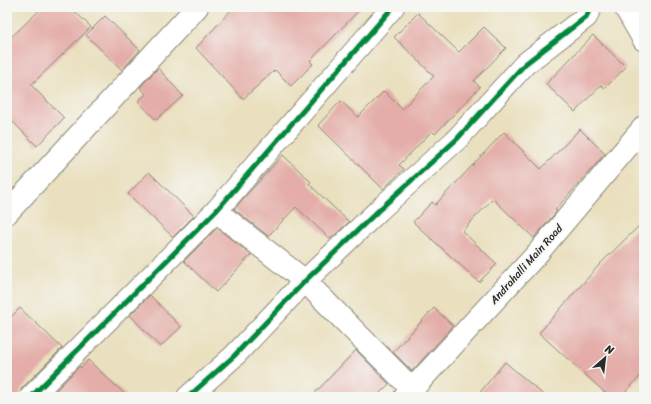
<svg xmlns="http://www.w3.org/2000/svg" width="651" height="404" viewBox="0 0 651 404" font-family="Sriracha,sans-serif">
  <rect width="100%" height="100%" fill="#f6f6f2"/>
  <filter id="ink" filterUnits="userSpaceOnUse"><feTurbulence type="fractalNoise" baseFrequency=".025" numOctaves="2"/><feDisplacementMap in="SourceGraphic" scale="8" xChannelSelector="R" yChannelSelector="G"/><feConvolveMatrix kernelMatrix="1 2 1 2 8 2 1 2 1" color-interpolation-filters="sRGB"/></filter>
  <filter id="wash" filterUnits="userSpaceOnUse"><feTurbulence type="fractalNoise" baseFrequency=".012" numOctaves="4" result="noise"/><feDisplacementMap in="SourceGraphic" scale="16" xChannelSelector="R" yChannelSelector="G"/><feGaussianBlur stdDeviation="0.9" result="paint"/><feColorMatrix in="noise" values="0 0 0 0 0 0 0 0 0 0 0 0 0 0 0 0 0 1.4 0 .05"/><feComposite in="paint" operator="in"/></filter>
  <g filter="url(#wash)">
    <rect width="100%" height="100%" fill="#eae0bf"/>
    <g id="blocks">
      <path fill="#e4ada9" d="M43,7H70L91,27L31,85L64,118L37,146L8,117L7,41Z
        M234,7H362L310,61L313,64L291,86L275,70L243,99L196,48Z
        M418,13L459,52L484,27L506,48L474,81L480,87L435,134L432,131L399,165L404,169L383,189L318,125L341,101L358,117L384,91L402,109L434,76L394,37Z
        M105,16L140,50L122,70L86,35Z
        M593,35L626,67L605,88L601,85L575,112L546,84Z
        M158,68L183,96L156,120L138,101L146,94L140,87Z
        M580,129L605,154L555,210L557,211L534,238L493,199L462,231L497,264L479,282L413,222L432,202L435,205L504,132L541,169Z
        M283,155L311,182L309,184L349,222L330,239L296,207L268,236L234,209Z
        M149,172L194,216L173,237L128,194Z
        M644,221V372L621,397H610L539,333L600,264Z
        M217,228L251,255L216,292L184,261Z
        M150,295L181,327L160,347L130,315Z
        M20,308L62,348L22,388L19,397H7V321Z
        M434,308L453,326L412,371L393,352Z
        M356,350L389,384L376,397H311Z
        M88,360L128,397H49L80,366L81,368Z
        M505,362L546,397H476Z"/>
    </g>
  </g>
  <g filter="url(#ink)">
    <use href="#blocks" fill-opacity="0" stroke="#8a8675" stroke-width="1"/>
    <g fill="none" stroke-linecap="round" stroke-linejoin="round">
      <defs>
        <path id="minor" d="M625,7L644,40
          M216,211L305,281L412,389
          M7,213L197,7
          M31,397L216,211L393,7
          M188,397L234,356L305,281L379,210L457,139L525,64L586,17L591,7
          M405,397L536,255L644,127"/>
      </defs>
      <use href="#minor" stroke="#8a8675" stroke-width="24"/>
      <use href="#minor" stroke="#fff" stroke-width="22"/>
      <defs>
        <path id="cycleway" d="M31,397L216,211L393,7
          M188,397L234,356L305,281L379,210L457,139L525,64L586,17L591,7"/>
      </defs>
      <use href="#cycleway" stroke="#f6f6f2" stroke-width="8"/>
      <use href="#cycleway" stroke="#00873e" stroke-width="5"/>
    </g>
  </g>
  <g text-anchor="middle" stroke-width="3.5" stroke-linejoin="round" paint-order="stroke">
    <g font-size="11" fill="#2b2b2b" stroke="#f6f6f2">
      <text transform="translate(526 264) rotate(-48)" y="4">Andrahalli Main Road</text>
    </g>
  </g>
  <rect width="651" height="404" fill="none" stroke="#f6f6f2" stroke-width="24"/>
  <g transform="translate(605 358) rotate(28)" stroke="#f6f6f2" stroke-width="3" paint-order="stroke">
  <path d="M0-3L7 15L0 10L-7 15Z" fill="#2b2b2b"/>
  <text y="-6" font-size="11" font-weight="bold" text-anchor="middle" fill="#2b2b2b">N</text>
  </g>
</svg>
